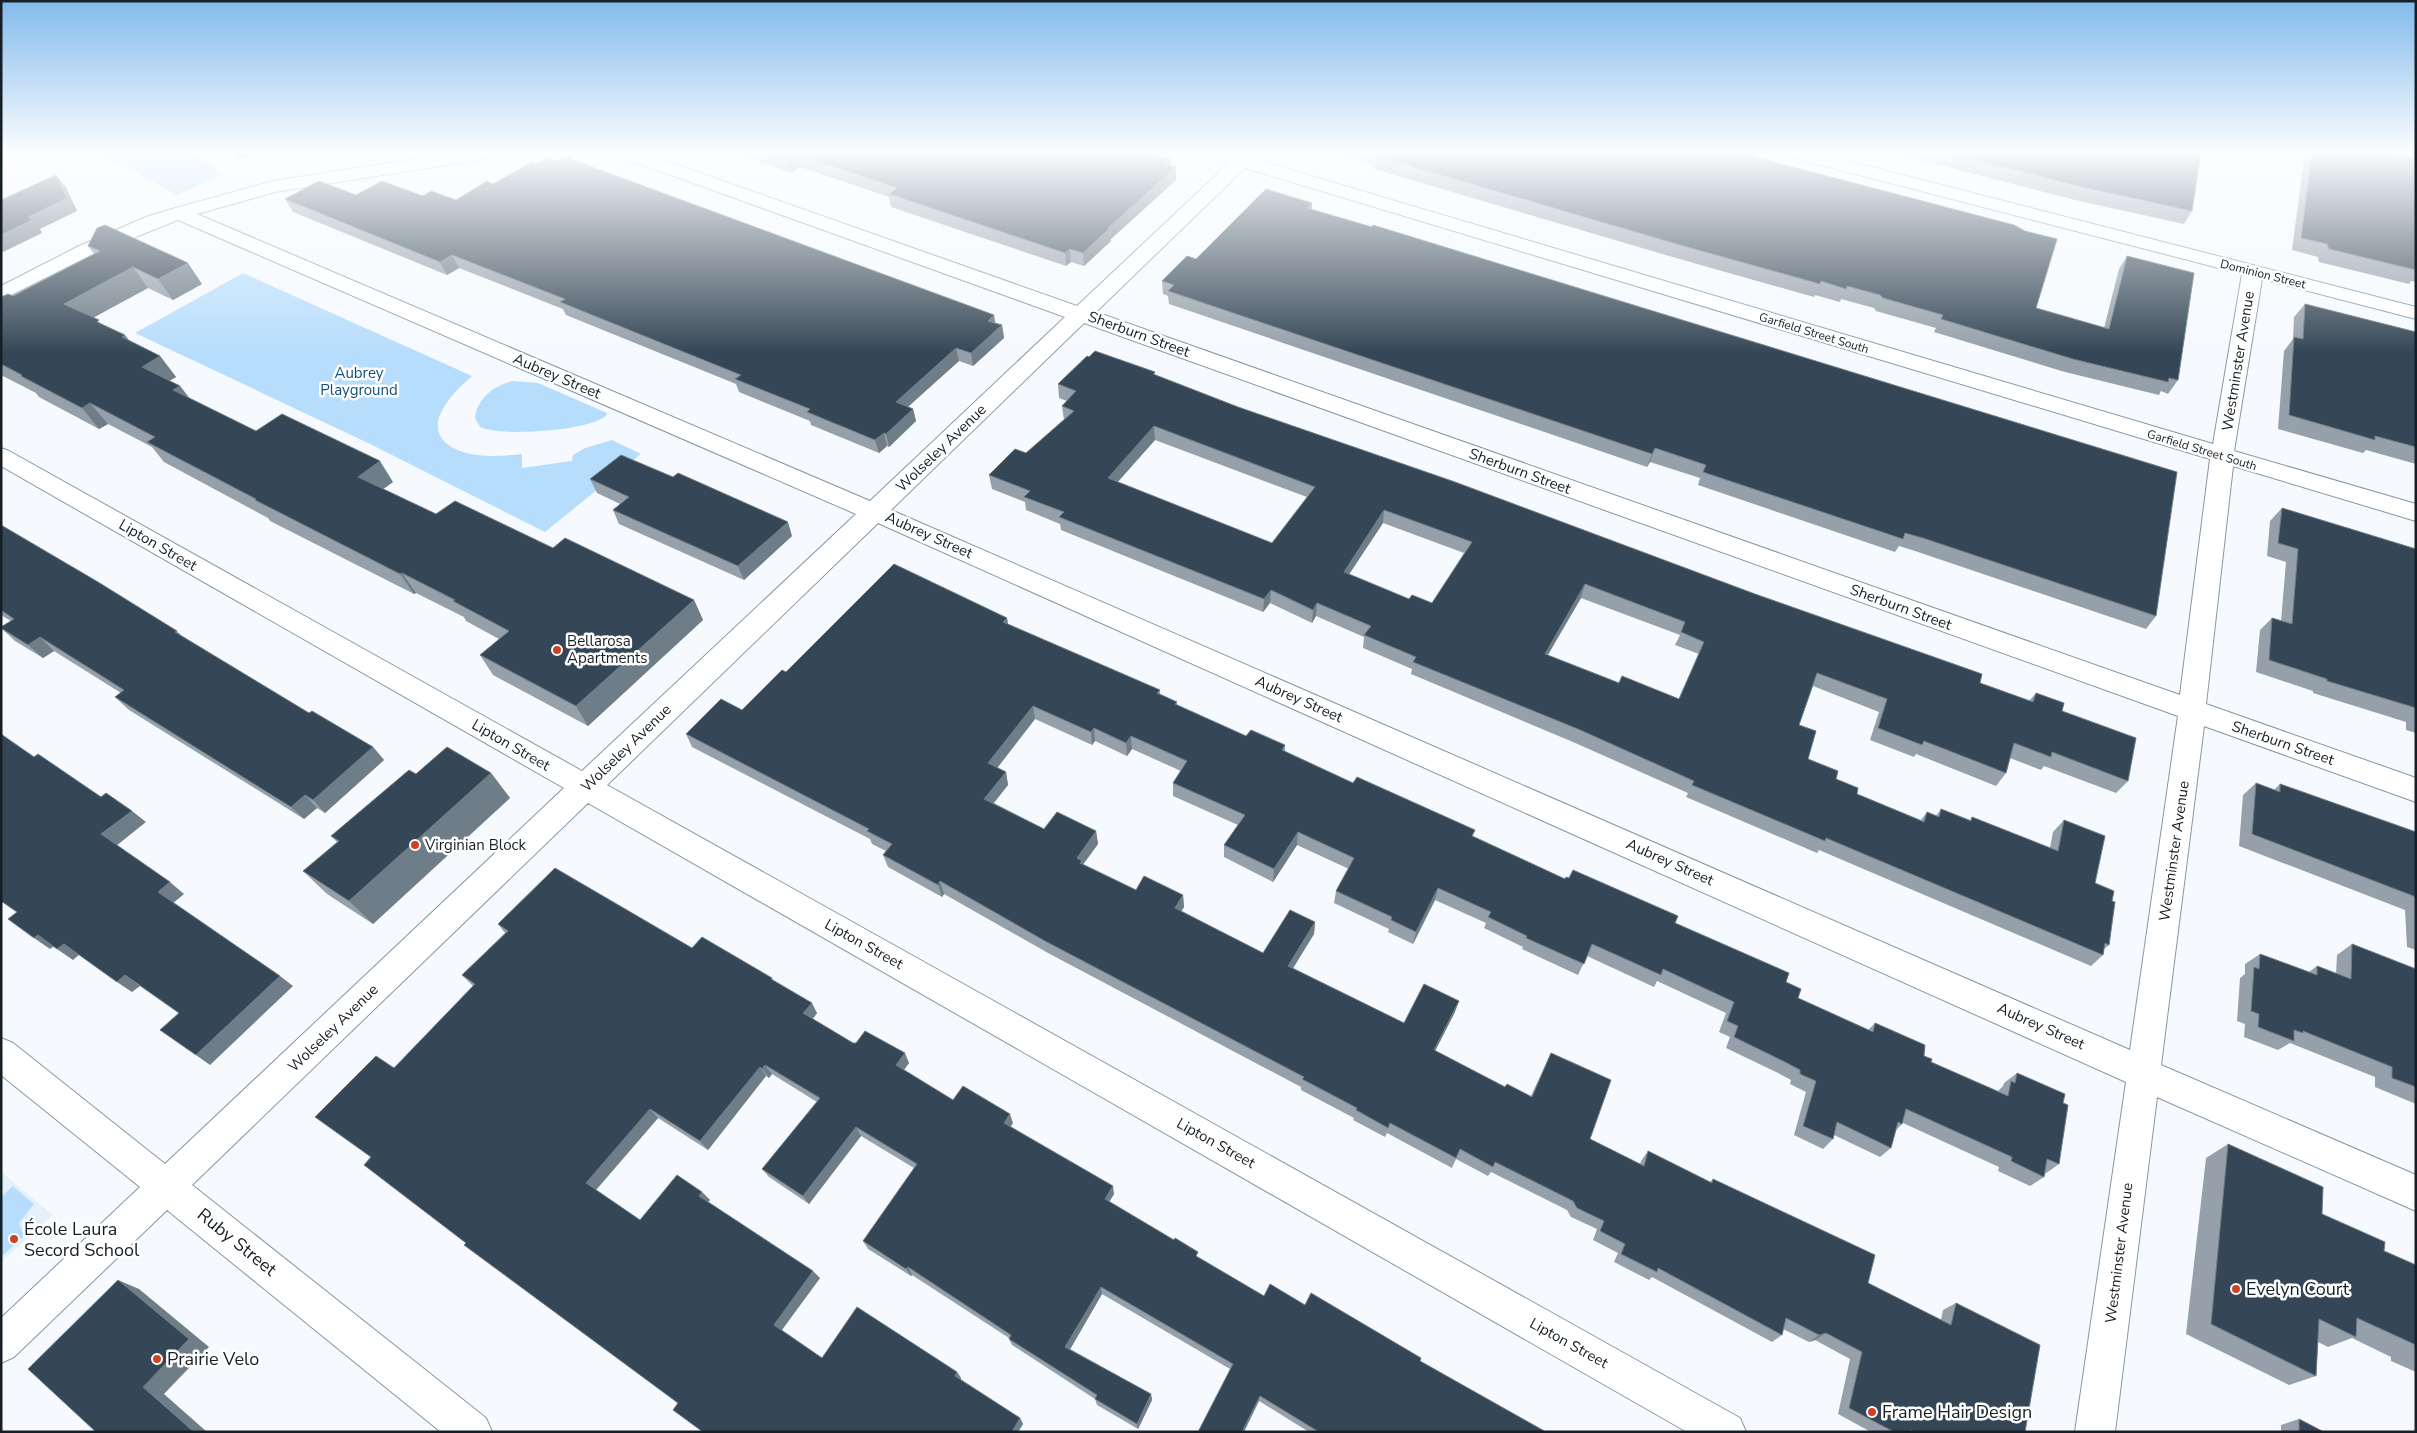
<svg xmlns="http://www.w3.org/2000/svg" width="2417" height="1433" viewBox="0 0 2417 1433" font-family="'Nunito Sans',sans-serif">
  <rect width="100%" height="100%" fill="#f6fafe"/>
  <path fill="#e5f0fa" d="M1,1172L53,1215L1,1262Z"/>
  <path fill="#b7ddfc" d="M87,152H193L223,174L177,195L127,167Z
    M243,273L472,376C450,395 414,433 460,451C479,458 503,456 522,454V468L572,461L573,455L585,448L612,440L641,454L545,532L368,443L135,333Z
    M513,381L538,383L607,413L606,416C588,431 501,437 480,427L475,418C477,398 495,385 513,381Z
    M13,1186L34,1204L19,1223L24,1236L1,1257V1197Z"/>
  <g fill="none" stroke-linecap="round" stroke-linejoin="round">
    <defs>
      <path id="minor" d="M462,152H506L503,156L497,157L275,192L197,214L870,501L1065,317L618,156L615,152H641L1077,306L1229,163L1206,156L1203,152H1231L1238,154L1241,152H1260L1254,159L2213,444L2242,274L1786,156L1783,152H1813L2416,307V319L2262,279L2234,451L2416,504V521L2233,466L2206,704L2416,778V802L2204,726L2161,1065L2416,1175V1211L2157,1097L2115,1432H2075L2126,1082L878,523L607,785L1740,1418L1746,1432H1687L588,803L192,1185L486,1418L492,1432H441L167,1210L14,1357L1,1363V1318L140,1187L1,1075V1038L13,1043L165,1164L564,788L1,466V448L9,451L582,771L856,514L178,220L91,255L1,300V286L77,247L146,217L172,209L273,181ZM1245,168L2210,459L2180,695L1096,312ZM1084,323L2178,716L2130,1050L891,510Z"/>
    </defs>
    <use href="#minor" stroke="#8398a9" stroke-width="2"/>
    <use href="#minor" fill="#fff" fill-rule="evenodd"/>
  </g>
  <path fill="#96a0aa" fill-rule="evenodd" d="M745,152H1148L1171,165L1176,180L1111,239V241L1084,266L1071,262L1066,266L891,207L889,197L800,167L791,173L746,157Z
    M1334,152H1756L1755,157L2036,308L2104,328L2119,269L2127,256L2178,380L2168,394L2161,391L2159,395L2065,372L1934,332L1936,328L1876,311L1874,308L1841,299L1840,302L1815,295L1814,297L1676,258L1374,169L1375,165Z
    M1889,152H2201L2192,211L2184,224L2075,200Z
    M2305,152H2387L2416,158V282L2411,281L2409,284L2319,262L2318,257L2292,250Z
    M493,184L994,315L995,323L1002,325L1004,338L973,366L959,361L908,406L913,409L916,421L889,447L887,446L879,453L811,425L810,421L739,392L736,384L566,315L563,309L459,268L447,275L293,212L285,199L356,195L423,196L456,200Z
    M1312,203V210L2156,616L2146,629L1915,551L1899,546L1895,552L1698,485L1700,478L1650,462L1647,467L1169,304L1168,296L1163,294L1162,281L1196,259Z
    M88,246L202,284L173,300L148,288L93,318L102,324L129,340L160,356L176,377L169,381L180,386L190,399L256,431L393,482L383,489L436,514L553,548L694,600L703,620L588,726L493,675L480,655L499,639L466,621L464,617L416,593L414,594L270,521L268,518L164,462L152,447L108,424L99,429L39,397L36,393L1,375V297L13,296L94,254Z
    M2305,304L2416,332V464L2366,450L2363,453L2278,429L2284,351L2293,339L2294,317Z
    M1155,372V375L1238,407L2029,701L2036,693L2062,711L2128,781L2116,793L2044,766L2041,770L2010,758L2006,773L1996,786L1916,754L1914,757L1870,740L1879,712L1813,686L1799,725L1808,759L1857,794L1921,820L1927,812L1936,816L1941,809L1970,820L1972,817L2050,848L2053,832L2064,820L2095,883L2112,901L2109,945L2104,949L2103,955L2091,966L1819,850L1817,853L1686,797L1688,793L1573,742L1411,674L1412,669L1363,648L1364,637L1316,616L1312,623L1270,603L1263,612L1061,530L1060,524L1026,510L1025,502L992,489L989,475L1026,453L1064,420L1062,406L1067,401L1059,398L1058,384ZM1155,440L1307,497L1272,543L1117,482ZM1383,523L1464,553L1432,603L1409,599L1349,574ZM1581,598L1680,635L1675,645L1699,654L1679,699L1619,683L1547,655Z
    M590,479L792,536L744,580L619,524L613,510L620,504L597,493Z
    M2282,508L2416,549V733L2406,730V722L2313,693V691L2256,672L2260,630L2272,618L2281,621L2286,562L2267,556L2270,521Z
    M1,525L177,631L182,636L309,713L373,747L384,760L325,813L317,808L304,819L129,710L115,697L121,693L54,651L43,658L15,641L1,628L11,621L1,615Z
    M1007,618L1008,624L1160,690V694L1177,702V705L1246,736L1285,745V752L1353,783L1473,836L1565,879L1675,923L1786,982L1798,998L1868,1030L1875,1023L1924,1056L1931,1062L1998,1091L2003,1086L2004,1083L2017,1073L2063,1103L2059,1164L2045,1174L2044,1177L2030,1186L1998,1171L1999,1167L1903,1123L1896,1130L1891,1148L1880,1157L1834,1135L1833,1139L1823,1149L1794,1135L1806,1092L1790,1084L1791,1080L1778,1073L1726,1048L1730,1037L1719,1032L1726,1013L1657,981L1654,987L1587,956L1578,975L1522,949L1523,947L1484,928L1486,923L1435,900L1413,944L1388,932L1389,929L1334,903L1336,891L1349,869L1297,845L1273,882L1224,857V845L1238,825L1173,796V783L1181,771L1132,749L1127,756L1095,741L1092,745L1035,719L997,768L1006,772L1008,785L994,803L1044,829L1096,831L1098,844L1083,864L1136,890L1183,895L1184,907L1181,912L1263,953L1315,922L1314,934L1293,968L1404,1023L1455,1012L1435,1051L1505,1087L1531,1096L1551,1053L1590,1139L1640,1164L1641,1161L1648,1151L1710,1182L1713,1179L1868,1283L1941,1320L1943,1310L1956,1303L2025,1432H1871L1838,1414L1850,1359L1815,1340L1809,1342L1783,1329L1782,1335L1772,1342L1652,1277L1649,1280L1614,1262L1618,1253L1593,1240L1597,1229L1571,1217L1567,1210L1491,1172L1488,1176L1456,1159L1452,1168L1387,1133L1385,1137L1353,1120L1354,1118L1301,1090V1087L1048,953L944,894L942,897L888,867L883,855L886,851L872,844L870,839L692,747L686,734L742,710L786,672Z
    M491,773L510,798L373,924L327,894L303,871L337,842L331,836Z
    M2256,783L2274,790L2280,784L2416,832V950L2407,947L2405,910L2239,846L2243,795Z
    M498,924L692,948L772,978L774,981L817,1013L813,1019L853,1043L909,1063L904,1070L953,1100L1013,1123L1010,1126L1114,1194L1109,1202L1198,1258L1264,1296L1305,1305L1420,1361L1546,1432H1309L1259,1401L1230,1369L1102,1294L1070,1349L1151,1394L1152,1400L1138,1429L1097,1405L1095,1399L1012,1345L1009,1339V1338L912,1275L911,1276L868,1249L863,1241L914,1168L861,1136L809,1204L769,1177L762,1169L817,1102L772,1074L769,1078L766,1076L708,1150L658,1118L596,1190L640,1220L702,1192L710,1200L708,1202L820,1278L782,1330L822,1358L957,1372L961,1378L960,1380L1020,1418L1023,1424L1018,1432H703L678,1403L466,1243L371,1157L394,1068L473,986L462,975L505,933Z
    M2352,944L2416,969V1104L2375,1087V1077L2290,1043L2278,1050L2244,1037L2245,1024L2237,1021L2240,978L2245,974V964L2260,954L2309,972L2317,966L2336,974L2337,955Z
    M2228,1144L2322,1214L2384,1251L2416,1265V1372L2391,1361V1357L2352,1338L2328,1347L2318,1342L2316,1376L2289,1385L2186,1334L2206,1158Z
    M2299,1419L2324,1432H2281V1425Z"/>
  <path fill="#6f7d88" d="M233,152H260L238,159Z
    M796,154L800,167L791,173L787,160Z
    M1171,159V171L1176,167V180L1111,239V241L1084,266L1083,253L1108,228L1165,164Z
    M56,175L66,187L77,211L40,229L42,233L1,253V235L28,217Z
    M1312,203L1311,216L1307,208Z
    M1070,249L1071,262L1066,266L1065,253Z
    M452,255L459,268L447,275L440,262Z
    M188,263L202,284L173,300L158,279Z
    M133,267L148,288L81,324L64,304Z
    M994,315L996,328L988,321Z
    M1002,325L1004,338L973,366L971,353Z
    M125,335L141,356L122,337Z
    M956,348L959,361L899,415L896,402Z
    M160,356L176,377L158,387L142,367Z
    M180,386L196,407L173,390Z
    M90,403L108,424L99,429L82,408Z
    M913,409L916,421L889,447L886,434Z
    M1154,426L1155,440L1109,492L1108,478Z
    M884,433L887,446L879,453L875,440Z
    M1655,448L1650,462L1647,467L1652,454Z
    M380,461L393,482L372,497L358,477Z
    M1384,510L1383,523L1342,585L1344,572Z
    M788,522L792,536L744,580L738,566Z
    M402,573L416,593L414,594L400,574Z
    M1585,584L1581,598L1541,667L1545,654Z
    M1271,590L1270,603L1263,612L1264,599Z
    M694,600L703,620L588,726L576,706Z
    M1317,603L1316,616L1312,623L1313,610Z
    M1007,618L1009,631L1003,622Z
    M40,637L54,651L43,658L28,645Z
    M1033,706L1035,719L991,776L988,763Z
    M1094,728L1095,741L1092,745L1091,732Z
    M1131,736L1132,749L1127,756L1126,743Z
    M373,747L384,760L325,813L313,800Z
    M1006,772L1008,785L987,811L984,799Z
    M491,773L510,798L373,924L349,901Z
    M305,795L317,808L304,819L291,807Z
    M132,811L146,822L116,846L101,834Z
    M1096,831L1098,844L1082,866L1077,858Z
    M1298,832L1297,845L1273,882L1274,869Z
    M940,881L944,894L942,897L938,885Z
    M170,882L184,894L172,904L158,892Z
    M1438,888L1435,900L1413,944L1416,932Z
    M1183,895L1184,907L1175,920V908Z
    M1315,922L1314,934L1287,978L1288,966Z
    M38,935L54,946L50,949L34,938Z
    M64,944L80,954L73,960L57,949Z
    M125,975L140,986L132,992L117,982Z
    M280,976L293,986L210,1065L196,1055Z
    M1459,1001L1455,1012L1430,1061L1434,1050Z
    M812,1003L817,1013L809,1023L803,1013Z
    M905,1053L909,1063L900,1075L896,1065Z
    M765,1065L772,1074L769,1078L762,1069Z
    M760,1067L766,1076L708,1150L700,1141Z
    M650,1109L658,1118L595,1191L586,1183Z
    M1010,1114L1013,1123L1007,1132L1004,1123Z
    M856,1127L861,1136L809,1204L803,1196Z
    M1113,1186L1114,1194L1106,1207L1105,1199Z
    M702,1192L710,1200L706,1204L699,1196Z
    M908,1267L912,1275L911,1276L906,1269Z
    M813,1271L820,1278L781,1331L774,1325Z
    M118,1280L139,1289L209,1347L164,1394L207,1432H194L143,1387Z
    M1101,1287L1102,1294L1068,1353L1065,1347Z
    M1826,1333L1815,1340L1809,1342L1819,1335Z
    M957,1372L961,1378L959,1382L955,1376Z
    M1151,1394L1152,1400L1138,1429L1137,1424Z
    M1260,1396L1259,1401L1244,1432H1242Z
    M1020,1418L1023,1424L1018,1432H1012Z"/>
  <path fill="#354756" stroke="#6f7d88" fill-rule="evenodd" d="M764,152H1148L1171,159L1165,164L1176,167L1108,228H1110L1083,253L1070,249L1065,253L889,194L897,188L796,154L787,160Z
    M1374,152H1756L1755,157L2014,225L2025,231L2057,239L2036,308L2109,329L2127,256L2194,273L2178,380L2169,378L2168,382L2073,359L1941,319L1943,315L1883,298L1880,295L1847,286L1846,289L1821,281L1820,284L1680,245L1376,156L1378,153Z
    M1944,152H2201L2192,211L2082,187Z
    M2312,152H2387L2416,158V270L2329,249L2327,244L2301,238Z
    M546,157L557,161L565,157L994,315L988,321L1002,325L971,353L956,348L896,402L913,409L886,434L884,433L875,440L807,412L810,409L735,379L741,375L560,302L565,299L452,255L440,262L285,199L319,181L356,195L382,181L423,196L431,191L456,200L487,181L493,184L532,162L536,164Z
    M56,175L67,198L28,217L32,220L1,235V200Z
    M1266,189L1312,203L1307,208L1372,227L1373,225L2177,472L2156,616L1923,538L1905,533L1903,539L1703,472L1706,465L1655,448L1652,454L1168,291L1174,285L1162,281L1187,256L1196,259Z
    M105,225L188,263L158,279L133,267L64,304L99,320L97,322L125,335L122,337L160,356L142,367L180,386L173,390L256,431L282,414L380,461L358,477L436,514L455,501L553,548L565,538L694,600L576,706L480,655L509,631L453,601L455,600L402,573L400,574L255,500L256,499L147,442L155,437L90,403L82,408L21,376L22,375L1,364V297L8,294L13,296L100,251L88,246L97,228Z
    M2305,304L2416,332V447L2375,436V440L2289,415L2294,337L2303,339Z
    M1095,351L1155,372L1153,374L1238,407L1455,482L1755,594L1982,674L1980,683L2033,702L2036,693L2064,703L2062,711L2136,738L2128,781L2052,752L2051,757L2014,743L2006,773L1924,741L1922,745L1878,728L1887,699L1817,673L1799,725L1816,731L1808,759L1838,771L1836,779L1858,788L1857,794L1924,822L1927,812L1939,817L1941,809L1971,821L1972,817L2058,851L2064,820L2105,836L2095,883L2114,891L2112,901L2115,902L2109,945L2105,943L2103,955L1826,838L1825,841L1692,785L1694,781L1578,729L1413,662L1416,657L1364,635L1371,626L1317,603L1313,610L1271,590L1264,599L1059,517L1064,512L1024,497L1030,491L989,475L1015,449L1026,453L1074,411L1062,406L1076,391L1058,384L1087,356L1089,357ZM1154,426L1315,487L1272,543L1108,478ZM1384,510L1472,542L1432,603L1412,595L1409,599L1344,572ZM1585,584L1685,622L1681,632L1704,642L1679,699L1622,676L1619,683L1545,654Z
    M621,455L673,477L678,473L788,522L738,566L613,510L629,497L590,479Z
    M2282,508L2416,549V708L2327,681V679L2269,660L2272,618L2292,624L2298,549L2278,543Z
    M1,525L98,582L177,631L175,632L309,713L312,711L373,747L313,800L305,795L291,807L115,697L124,690L40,637L28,645L1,628V627L14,619L1,610Z
    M894,564L1007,618L1003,622L1160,690L1157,693L1177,702L1175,704L1246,736L1251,730L1285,745L1282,750L1353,783L1357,777L1475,830L1472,836L1565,879L1566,877L1569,878L1573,870L1678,916L1675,923L1789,973L1786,982L1801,989L1798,998L1873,1032L1875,1023L1925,1045L1924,1056L1932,1059L1931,1062L2008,1096L2011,1081L2015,1083L2017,1073L2065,1094L2063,1103L2068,1105L2059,1164L2047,1159L2044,1177L2011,1161L2012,1157L1906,1109L1902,1124L1898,1122L1891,1148L1837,1122L1833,1139L1803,1126L1816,1081L1800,1074V1070L1787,1063L1734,1037L1738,1026L1727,1021L1734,1002L1663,969L1661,975L1592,944L1584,964L1526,938L1527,936L1488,917L1491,912L1438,888L1416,932L1391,920L1392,917L1336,891L1354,858L1298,832L1274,869L1224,845L1245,815L1173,783L1187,761L1131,736L1126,743L1094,728L1091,732L1033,706L988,763L1006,772L984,799L1044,829L1057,812L1096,831L1077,858L1082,861L1080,863L1136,890L1144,876L1183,895L1175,908L1263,953L1290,910L1315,922L1288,966L1404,1023L1424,984L1459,1001L1434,1050L1505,1087L1507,1084L1532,1097L1551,1053L1611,1080L1590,1139L1644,1166L1648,1151L1712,1183L1713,1179L1875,1255L1868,1283L1951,1325L1956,1303L2040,1345L2025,1432H1914L1911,1430L1910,1432H1894L1849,1408L1862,1352L1826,1333L1819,1335L1786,1318L1782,1335L1658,1268L1657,1272L1621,1254L1625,1244L1600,1231L1604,1221L1577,1208L1573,1201L1495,1162L1493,1167L1460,1149L1456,1158L1390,1123L1388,1128L1356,1110L1357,1108L1302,1079L1304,1077L1045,941L940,881L938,885L883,855L892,844L867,831L869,829L686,734L721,699L742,710L782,670L786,672Z
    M1,734L34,757L38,754L101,797L106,793L132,811L101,834L170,882L158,892L280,976L196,1055L160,1030L179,1013L125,975L117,982L64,944L57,949L38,935L34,938L8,919L17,912L1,901Z
    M447,747L491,773L349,901L303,871L339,841L331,836L409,770L416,774Z
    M2256,783L2280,792V784L2416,832V897L2252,834Z
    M555,868L692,948L702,937L772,978L771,979L812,1003L803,1013L853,1043H856L865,1031L905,1053L896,1065L953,1100L963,1086L1010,1114L1004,1123L1113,1186L1105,1199L1174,1240L1175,1238L1198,1252L1196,1256L1264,1296L1270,1284L1305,1305L1311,1293L1421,1358L1420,1361L1546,1432H1319L1260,1396L1242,1432H1198L1233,1364L1101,1287L1065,1347L1151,1394L1137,1424L1095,1399L1097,1395L1009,1339L1011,1335L908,1267L906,1269L863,1241L917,1164L856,1127L803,1196L762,1169L820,1098L765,1065L762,1069L760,1067L700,1141L650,1109L586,1183L640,1220L677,1175L702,1192L699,1196L813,1271L774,1325L822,1358L857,1307L957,1372L955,1376L1020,1418L1012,1432H703L673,1410L678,1403L464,1245L466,1243L364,1165L371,1157L315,1117L376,1056L394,1068L475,984L462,975L508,931L498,924Z
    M2352,944L2416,969V1087L2392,1078V1067L2303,1031V1033L2294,1030V1041L2258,1027L2259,1014L2251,1011L2254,967L2259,969L2260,954L2317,975V966L2351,979Z
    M2228,1144L2323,1187L2322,1214L2385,1242L2384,1251L2416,1265V1345L2357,1318L2356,1337L2319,1319L2316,1376L2211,1324Z
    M118,1280L189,1339L143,1387L194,1432H96L28,1369Z
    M2299,1419L2324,1432H2299Z"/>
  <linearGradient id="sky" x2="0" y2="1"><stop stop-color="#82baeb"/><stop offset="0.43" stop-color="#fbfdff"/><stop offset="1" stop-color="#fbfdff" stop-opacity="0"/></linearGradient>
  <rect width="2417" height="353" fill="url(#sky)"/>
  <g fill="#cd4226" stroke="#fff" stroke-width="2">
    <circle cx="557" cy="650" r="5"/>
    <circle cx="415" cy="845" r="5"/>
    <circle cx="14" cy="1239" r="5"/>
    <circle cx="2236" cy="1289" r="5"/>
    <circle cx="157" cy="1359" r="5"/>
    <circle cx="1872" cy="1412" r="5"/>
  </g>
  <g text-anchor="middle" stroke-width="5" stroke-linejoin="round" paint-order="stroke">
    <g font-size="12" fill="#171f26" stroke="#fff">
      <text transform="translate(2263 274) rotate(14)" y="4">Dominion Street</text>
      <text transform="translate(1814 333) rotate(17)" y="4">Garfield Street South</text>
      <text transform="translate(2202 450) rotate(17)" y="4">Garfield Street South</text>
    </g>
    <g font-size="15" fill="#171f26" stroke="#fff">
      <text transform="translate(1139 334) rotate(20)" y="5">Sherburn Street</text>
      <text transform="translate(2238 361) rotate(-81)" y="5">Westminster Avenue</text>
      <text transform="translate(557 376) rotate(23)" y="5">Aubrey Street</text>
      <text transform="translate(941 448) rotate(-44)" y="5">Wolseley Avenue</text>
      <text transform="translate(1520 471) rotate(20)" y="5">Sherburn Street</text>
      <text transform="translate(929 535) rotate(24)" y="5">Aubrey Street</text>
      <text transform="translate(158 545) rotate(30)" y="5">Lipton Street</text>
      <text transform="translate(1901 607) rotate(20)" y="5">Sherburn Street</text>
      <text transform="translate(1299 699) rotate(24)" y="5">Aubrey Street</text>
      <text transform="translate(2283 743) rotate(19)" y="5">Sherburn Street</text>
      <text transform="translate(511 745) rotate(30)" y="5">Lipton Street</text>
      <text transform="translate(626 748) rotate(-44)" y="5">Wolseley Avenue</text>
      <text transform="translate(2174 851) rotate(-82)" y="5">Westminster Avenue</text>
      <text transform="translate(1670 862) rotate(24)" y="5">Aubrey Street</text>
      <text transform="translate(864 944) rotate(29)" y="5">Lipton Street</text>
      <text transform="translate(2041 1026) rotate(24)" y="5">Aubrey Street</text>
      <text transform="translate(333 1028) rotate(-44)" y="5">Wolseley Avenue</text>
      <text transform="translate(1216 1143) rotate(29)" y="5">Lipton Street</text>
      <text transform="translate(2119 1253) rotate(-83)" y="5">Westminster Avenue</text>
      <text transform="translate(1569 1343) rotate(29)" y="5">Lipton Street</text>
    </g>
    <g font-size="15" fill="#0e507b" stroke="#fff">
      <text x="359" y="378">Aubrey<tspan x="359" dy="17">Playground</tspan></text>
    </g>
    <g font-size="15" fill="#171f26" stroke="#fff" text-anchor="start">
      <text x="567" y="646">Bellarosa<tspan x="567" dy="17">Apartments</tspan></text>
      <text x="425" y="850">Virginian Block</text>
    </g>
    <g font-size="18" fill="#171f26" stroke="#fff" text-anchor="start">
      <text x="24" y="1235">École Laura<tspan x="24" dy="21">Secord School</tspan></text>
      <text x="2246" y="1295">Evelyn Court</text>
      <text x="167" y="1365">Prairie Velo</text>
      <text x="1882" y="1418">Frame Hair Design</text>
    </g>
    <g font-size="18" fill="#171f26" stroke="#fff">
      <text transform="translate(237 1242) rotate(39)" y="6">Ruby Street</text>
    </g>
  </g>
  <rect width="2417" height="1433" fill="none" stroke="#171f26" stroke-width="5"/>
</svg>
